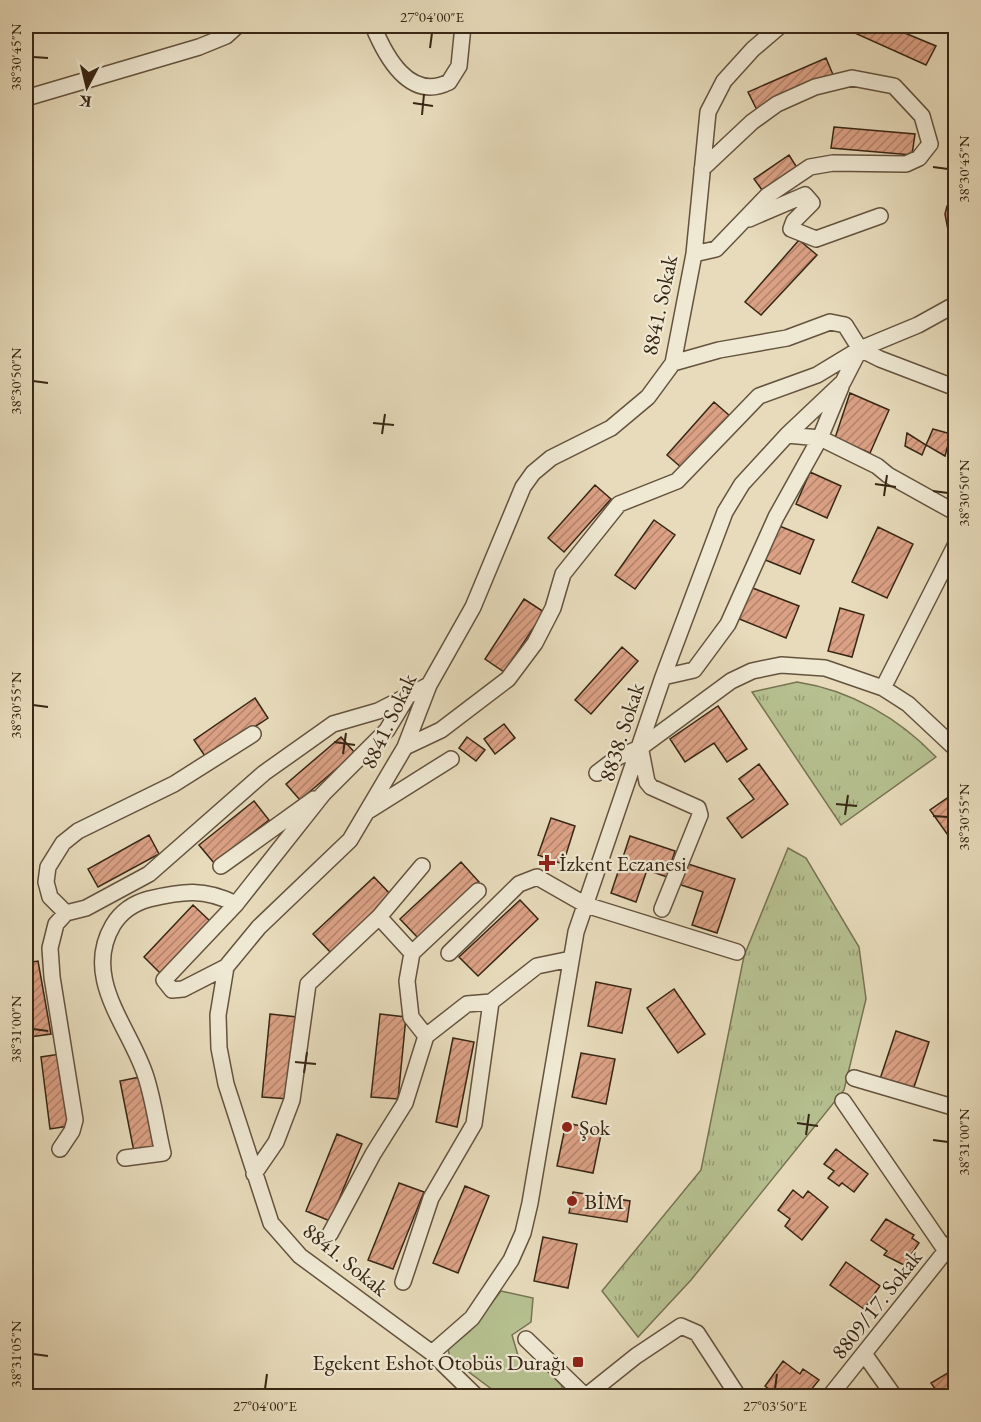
<svg xmlns="http://www.w3.org/2000/svg" width="981" height="1422" viewBox="0 0 981 1422" font-family="'EB Garamond',serif">
  <defs>
    <pattern id="park-tufts" width="24" height="20" patternUnits="userSpaceOnUse" patternTransform="scale(1.5)"><rect width="24" height="20" fill="#b6c090"/><path d="M3 7l-1-3M5 7V3M7 7l1-3M15 17l-1-3M17 17v-4M19 17l1-3" fill="none" stroke="#959c74"/></pattern>
    <pattern id="building-hatch" width="6" height="6" patternUnits="userSpaceOnUse" patternTransform="scale(1.5)"><rect width="6" height="6" fill="#dba185"/><path d="M-1 1l2-2M0 6l6-6M5 7l2-2" fill="none" stroke="#b3836c"/></pattern>
  </defs>
  <rect width="100%" height="100%" fill="#e7dbbb"/>
  <filter id="stains"><feTurbulence type="fractalNoise" baseFrequency=".00333" numOctaves="4"/><feColorMatrix values="0 0 0 0 .2 0 0 0 0 .09 0 0 0 0 .02 0 0 0 .5 -.17"/></filter>
  <radialGradient id="worn" r=".72"><stop offset=".6" stop-color="#630" stop-opacity="0"/><stop offset="1" stop-color="#630" stop-opacity=".3"/></radialGradient>
  <path fill="#b6c090" stroke="#777352" stroke-width="1.5" d="M501,1291L533,1298L531,1322L512,1335L519,1359L540,1362L562,1386V1396H501L450,1358L448,1349L470,1331Z"/>
  <path fill="url(#park-tufts)" stroke="#777352" stroke-width="1.5" d="M797,682C850,690 899,718 936,757L841,825L752,692Z
    M788,848L806,858L859,947L866,999L844,1090L691,1280L638,1337L602,1291L701,1170L744,956Z"/>
  <path fill="url(#building-hatch)" stroke="#382614" stroke-width="1.5" d="M851,26H888L936,46L926,65L848,30Z
    M826,58L834,77L758,112L748,92Z
    M834,127L915,134L912,155L831,148Z
    M789,155L799,171L765,194L754,179Z
    M956,195V237L948,230L945,214L947,206Z
    M799,240L817,255L761,315L745,302Z
    M850,393L889,410L870,453L835,438Z
    M714,402L730,416L683,469L667,455Z
    M933,429L951,434L945,456L926,445Z
    M907,433L926,445L922,455L905,446Z
    M810,472L841,486L827,518L796,504Z
    M595,485L611,499L564,552L548,538Z
    M654,520L675,535L635,589L615,575Z
    M777,525L814,540L800,574L763,559Z
    M878,527L913,544L887,598L852,582Z
    M750,587L799,606L786,638L737,618Z
    M524,599L544,612L504,672L485,659Z
    M840,608L864,615L852,657L828,651Z
    M622,647L638,661L591,714L575,700Z
    M255,698L268,718L207,759L194,740Z
    M718,706L747,749L727,762L714,743L685,762L670,739Z
    M504,724L515,738L495,754L484,739Z
    M341,737L355,753L300,800L286,784Z
    M467,737L485,750L476,761L459,748Z
    M759,764L788,804L742,838L727,818L754,799L739,779Z
    M956,792V835L950,838L930,810Z
    M254,801L269,820L214,863L199,845Z
    M551,818L575,826L563,864L538,855Z
    M149,835L159,854L98,887L88,869Z
    M630,836L675,851L667,877L647,870L636,902L611,893Z
    M461,862L479,882L419,939L400,919Z
    M685,863L735,879L717,933L692,925L703,892L678,884Z
    M374,877L393,897L332,954L313,934Z
    M520,900L538,919L478,976L459,957Z
    M193,905L210,921L161,974L144,957Z
    M38,961L51,1034L30,1037L26,1011V963Z
    M596,982L631,989L622,1033L588,1026Z
    M674,989L705,1034L678,1053L647,1008Z
    M270,1014L297,1017L289,1099L262,1097Z
    M380,1014L406,1017L398,1099L371,1097Z
    M896,1031L929,1042L913,1090L880,1079Z
    M453,1038L474,1042L457,1127L436,1122Z
    M581,1053L615,1059L606,1104L572,1097Z
    M60,1054L69,1126L50,1129L41,1057Z
    M140,1077L154,1149L134,1152L120,1081Z
    M566,1123L602,1130L593,1173L557,1166Z
    M337,1134L362,1144L330,1221L306,1211Z
    M836,1149L868,1174L854,1192L842,1183L839,1186L828,1178L834,1171L824,1164Z
    M399,1183L424,1192L393,1269L368,1260Z
    M465,1186L489,1196L458,1273L433,1263Z
    M793,1190L803,1198L808,1191L828,1207L802,1240L785,1226L790,1219L778,1210Z
    M573,1192L630,1201L627,1222L569,1213Z
    M886,1219L914,1235L912,1238L919,1243L904,1265L884,1255L887,1251L871,1240Z
    M543,1237L577,1244L568,1288L534,1281Z
    M846,1262L880,1286L864,1309L830,1285Z
    M783,1361L800,1374L803,1369L819,1380L806,1396H779L765,1386Z
    M956,1368V1396H940L931,1383Z"/>
  <g fill="none" stroke-linecap="round" stroke-linejoin="round">
    <defs>
      <path id="minor" d="M373,26C385,55 409,102 449,82L459,66L463,26
        M26,98L199,47L226,36L237,26
        M749,219L805,195L812,203L794,221L791,229L816,239L880,216
        M694,254L716,249L767,196L810,167L833,163L906,164L919,158L930,144L922,116L894,86L852,78L815,87L777,104L752,122L702,169
        M860,349L880,359L956,388
        M787,435L820,438L877,466L888,475L951,510
        M663,677L694,670L728,624L776,517L820,438L841,387
        M883,688L956,544
        M405,747L441,730L508,679L535,643L553,608L563,574L619,504L677,481L759,396L817,375L860,349L918,325L956,304
        M641,751L647,782L651,787L698,808L700,815L662,909
        M597,773L618,757L640,748L731,681L752,671L781,665L825,668L883,688L908,704L956,749
        M370,810L451,759
        M221,866L314,799
        M66,913L50,897L46,882L48,867L63,843L78,831L174,784L253,734
        M379,917L422,866
        M449,953L519,884L537,877L586,905L737,952
        M226,967L183,989L172,990L164,980L236,904L323,794L387,730L407,697
        M426,1036L411,1017L407,981L412,953L478,891
        M854,1078L956,1108
        M843,1101L946,1251
        M60,1149L72,1131L75,1120L52,977L50,948L56,924L66,913L86,908L149,874L264,773L333,724L378,711L429,685
        M125,1158L163,1153C157,1128 154,1102 146,1077C131,1028 81,979 113,925C121,912 134,903 149,899C183,891 204,888 236,904
        M254,1174L276,1142L292,1100L308,984L379,917L412,953
        M330,1234L373,1154L405,1103L426,1036L467,1004L491,1002
        M403,1282L431,1198L474,1124L491,1002L537,966L571,959
        M526,1339L585,1396
        M432,1353L472,1318L511,1260L523,1233L530,1203L576,932L663,677L725,512L742,484L787,435L843,382L860,349L845,325L830,322L787,338L719,350L673,363
        M865,1355L894,1396
        M476,1396L432,1353L300,1256L271,1223L226,1084L219,1048L218,1015L226,967L259,927L350,840L405,747L429,685L473,607L523,487L533,473L551,458L611,428L648,397L673,363L694,254L708,112L724,81L753,49L780,26
        M586,1396L636,1356L681,1326L697,1333L738,1396
        M830,1396L956,1238"/>
    </defs>
    <use href="#minor" stroke="#64533e" stroke-width="18"/>
    <use href="#minor" stroke="#efe8d3" stroke-width="15"/>
  </g>
  <path fill="none" stroke="#382614" stroke-width="2" d="M430,48L432,33M33,57L48,58M413,103L433,106M422,115L424,94M933,167L948,169M33,381L48,383M373,423L394,425M382,434L385,414M875,484L896,487M933,491L948,493M884,496L887,475M33,705L48,707M334,742L355,745M343,754L346,733M836,804L857,806M845,815L848,795M933,816L948,817M33,1029L48,1031M295,1062L316,1064M304,1073L307,1052M797,1123L818,1126M806,1135L809,1114M933,1140L948,1142M33,1354L48,1356M265,1389L267,1374M775,1389L777,1374"/>
  <g fill="#8f2418" stroke="#efe8d3" stroke-width="2">
    <path d="M544 854h6v6h6v6h-6v6h-6v-6h-6v-6h6z"/>
    <circle cx="567" cy="1127" r="6"/>
    <circle cx="572" cy="1201" r="6"/>
    <rect x="572" y="1356" width="12" height="12" rx="3"/>
  </g>
  <g text-anchor="middle" stroke-width="4.5" stroke-linejoin="round" paint-order="stroke">
    <g font-size="22" fill="#382614" stroke="#efe8d3">
      <text transform="translate(659 305) rotate(-78)" y="8">8841. Sokak</text>
      <text transform="translate(388 721) rotate(-65)" y="8">8841. Sokak</text>
      <text transform="translate(621 732) rotate(-72)" y="8">8838. Sokak</text>
      <text transform="translate(346 1259) rotate(39)" y="8">8841. Sokak</text>
      <text transform="translate(876 1304) rotate(-52)" y="8">8809/17. Sokak</text>
    </g>
    <g font-size="22" fill="#382614" stroke="#efe8d3" text-anchor="start">
      <text x="559" y="871">İzkent Eczanesi</text>
      <text x="579" y="1135">Şok</text>
      <text x="584" y="1209">BİM</text>
      <text x="566" y="1370" text-anchor="end">Egekent Eshot Otobüs Durağı</text>
    </g>
  </g>
  <rect width="981" height="1422" fill="none" stroke="#e7dbbb" stroke-width="66"/>
  <g transform="translate(87 87) rotate(187)" stroke="#efe8d3" stroke-width="4.5" paint-order="stroke">
  <path d="M0-4.5L10 22L0 15L-10 22Z" fill="#382614"/>
  <text y="-9" font-size="16" font-weight="bold" text-anchor="middle" fill="#382614">K</text>
  </g>
  <rect x="33" y="33" width="915" height="1356" fill="none" stroke="#382614" stroke-width="2"/>
  <g font-size="15" text-anchor="middle" fill="#382614">
    <text x="432" y="22">27°04'00"E</text>
    <text transform="translate(16 57) rotate(-90)" y="5">38°30'45"N</text>
    <text transform="translate(964 169) rotate(-90)" y="5">38°30'45"N</text>
    <text transform="translate(16 381) rotate(-90)" y="5">38°30'50"N</text>
    <text transform="translate(964 493) rotate(-90)" y="5">38°30'50"N</text>
    <text transform="translate(16 705) rotate(-90)" y="5">38°30'55"N</text>
    <text transform="translate(964 817) rotate(-90)" y="5">38°30'55"N</text>
    <text transform="translate(16 1029) rotate(-90)" y="5">38°31'00"N</text>
    <text transform="translate(964 1142) rotate(-90)" y="5">38°31'00"N</text>
    <text transform="translate(16 1354) rotate(-90)" y="5">38°31'05"N</text>
    <text x="265" y="1411">27°04'00"E</text>
    <text x="775" y="1411">27°03'50"E</text>
  </g>
  <rect width="100%" height="100%" filter="url(#stains)"/>
  <rect width="100%" height="100%" fill="url(#worn)"/>
</svg>
